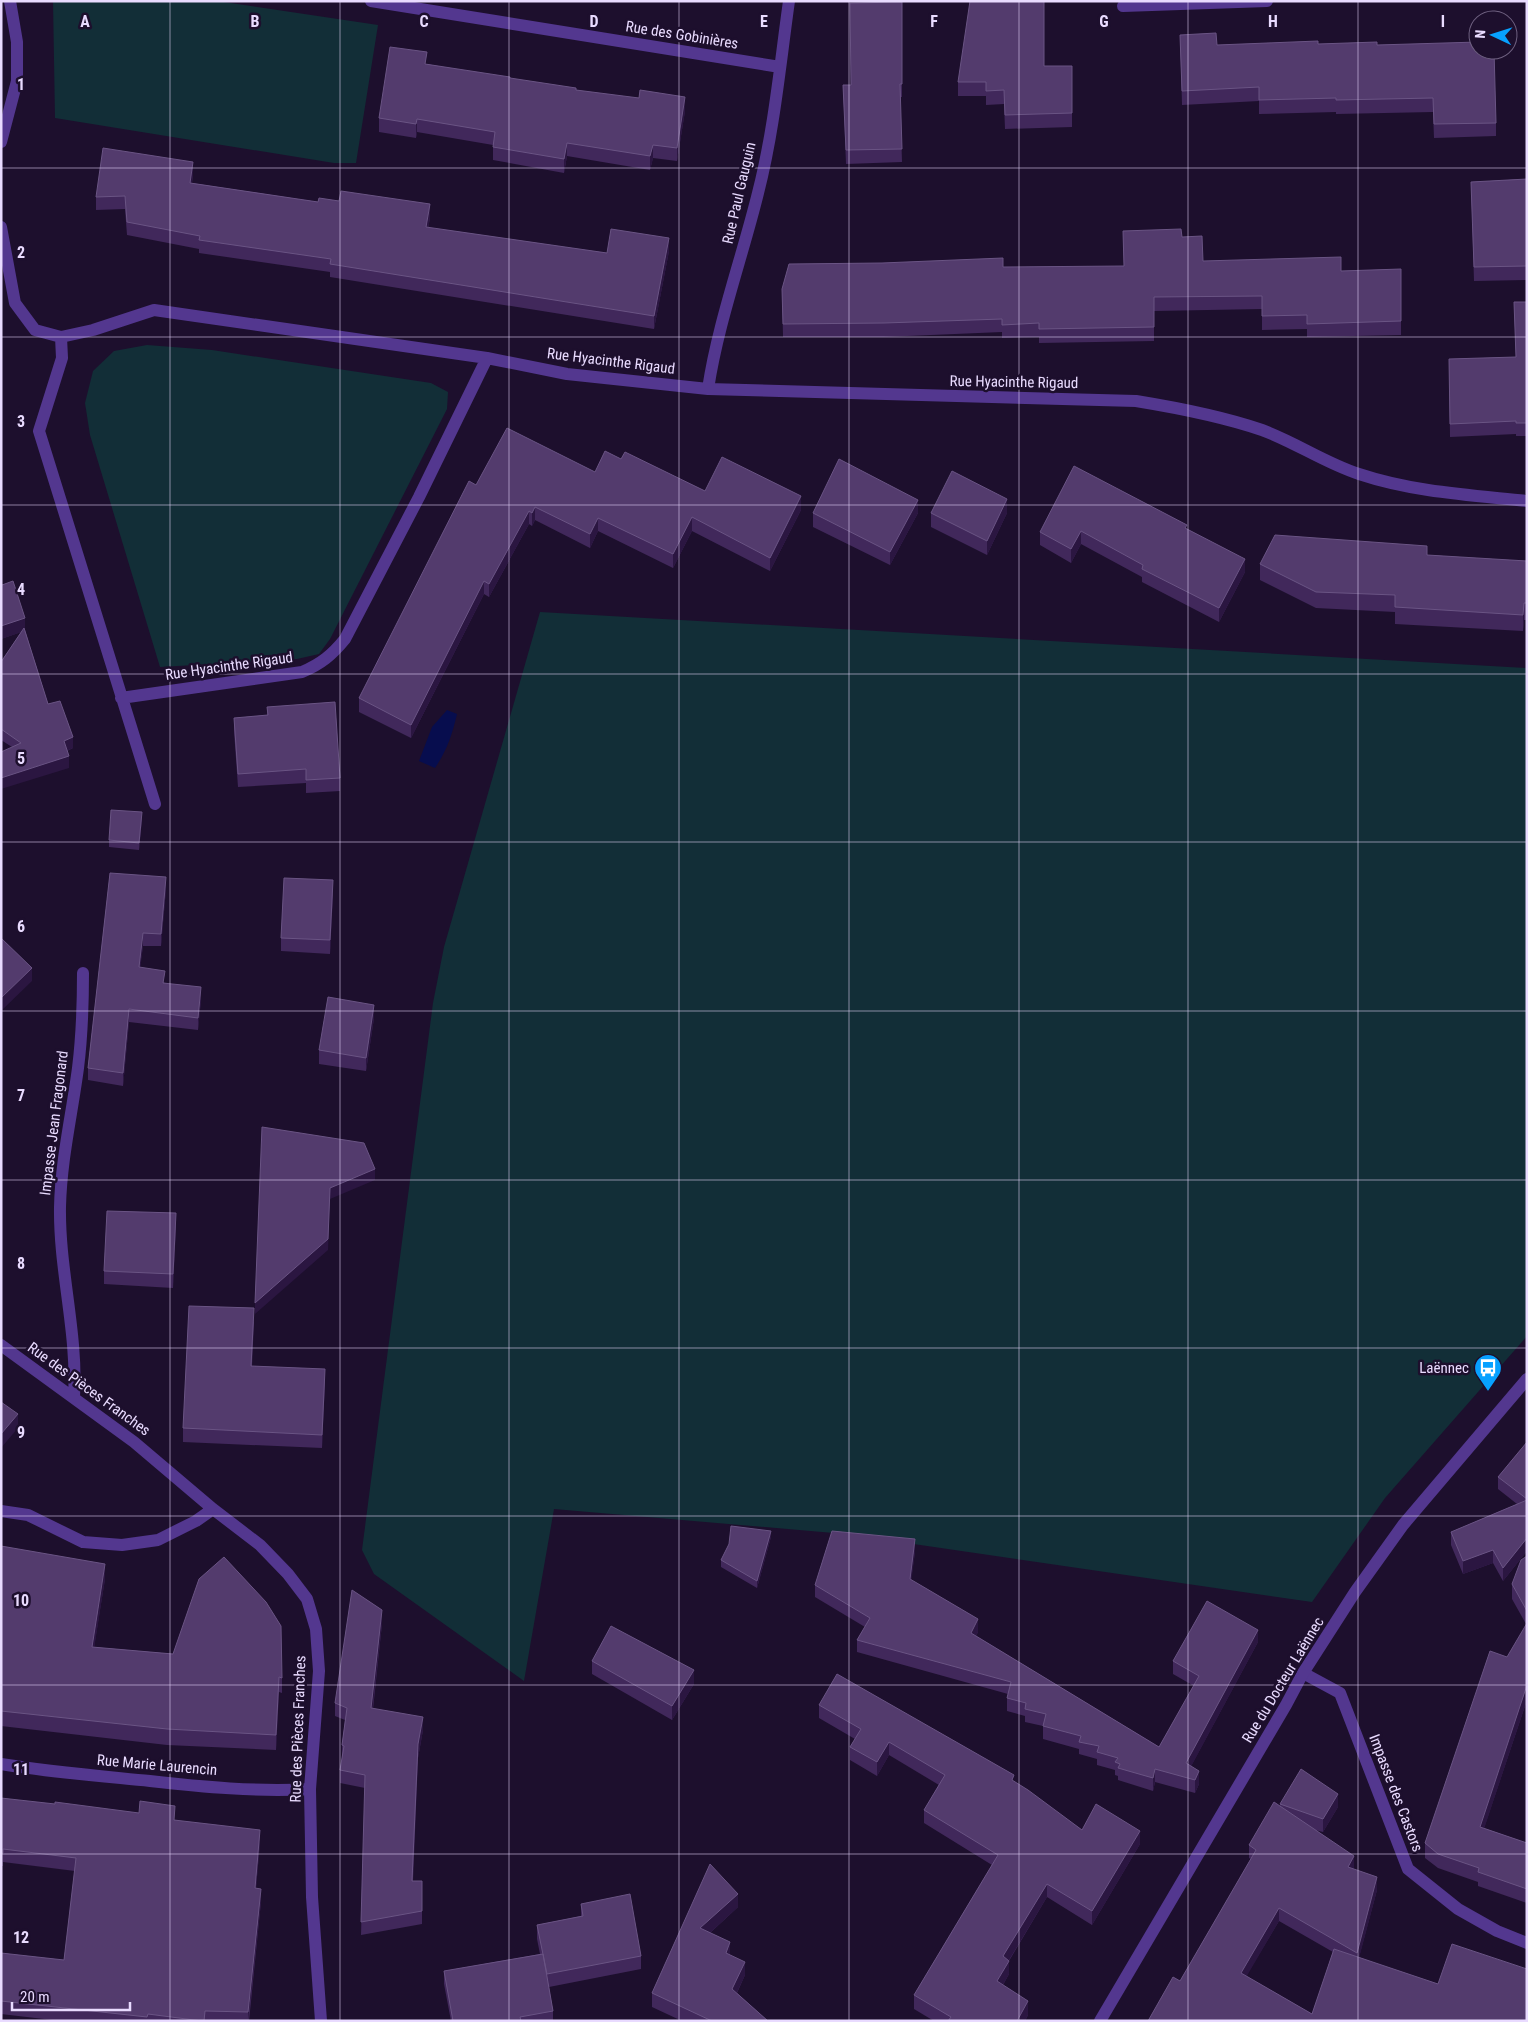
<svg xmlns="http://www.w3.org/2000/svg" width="1528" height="2022" viewBox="0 0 1528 2022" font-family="'Roboto Condensed',sans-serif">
  <rect width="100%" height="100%" fill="#1d0f2d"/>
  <path fill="#122e37" d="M217,1L378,25L356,163H334L55,118L53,1Z
    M147,345L212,350L431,383L448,392L447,409L330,639L319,654L297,659L160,667L90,435L85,403L93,371L114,351Z
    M540,612L1527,668V1336L1385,1498L1312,1602L845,1534L554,1509L524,1681L374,1574L362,1550L433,1003L444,947Z"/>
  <path fill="#070d4e" d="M447,710L457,714C452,735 447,750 435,768L419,761L432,727Z"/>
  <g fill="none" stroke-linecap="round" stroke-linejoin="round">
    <path stroke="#53378f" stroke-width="12" d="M371,1L780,67
      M1123,6L1267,1
      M1,142L17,81V42L10,1
      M1,227L15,303L35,330L61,337L62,358L39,431L155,804
      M61,337L93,330L154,310L487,358L567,374L708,389L1136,401C1179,408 1221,416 1262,430C1295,442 1325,463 1359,474C1413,492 1470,495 1527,501
      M708,389C718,323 742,258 758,193C774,131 780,65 789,1
      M121,698L302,672C321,664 332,655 345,639L419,497L487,358
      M1,1345L134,1442L213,1509L260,1545L288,1574L307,1599L316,1629L319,1671L310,1789L312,1897L321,2021
      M74,1397C78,1333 59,1271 60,1207C61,1160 72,1114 78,1068C82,1036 83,1005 83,973
      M1,1511L28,1515L83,1542L122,1545L158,1540L196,1521L213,1509
      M1303,1673L1340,1693L1408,1869L1458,1909L1497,1931L1527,1943
      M1,1764C50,1772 100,1776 150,1781C203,1787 257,1792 310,1789"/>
    <path stroke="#53378f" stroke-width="12" d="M1100,2021L1286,1705L1303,1673L1355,1592L1403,1525L1527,1379"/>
  </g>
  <path fill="#41285b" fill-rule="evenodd" d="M902,2V97H900L902,162L846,164L843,85H851Z
    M1180,35L1217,45H1377L1496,123V136L1434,138L1433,112L1336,114V112L1259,114V101L1182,105Z
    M427,64L576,90L685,111L677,161L653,158L650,170L567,156L564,173L493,160V145L417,132L416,138L379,132V118Z
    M1044,66H1072V127L1005,129L1004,104L986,105V96H958V82Z
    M193,175L192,183L318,202L430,218L428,228L607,253L669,251L654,329L330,277V272L199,253V249L127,235L125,209L96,210V197Z
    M1527,179V280L1474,281L1471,182Z
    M1123,231L1182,237L1203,261L1341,271L1401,269V335L1307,337V329L1262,330V309L1154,311V341L1039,343V337L1002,338V332L884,337H783L782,289L1003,267L1124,266Z
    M1514,302H1527V436H1516V434L1450,437L1449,359L1516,357Z
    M621,459L705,491L801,510L770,571L692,531L673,568L598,531L590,548L535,520L532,526L529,524L489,597L484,594L411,738L359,712V698L476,485L595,472Z
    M813,513H918L890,565L813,527Z
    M931,513H1007L987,555L931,527Z
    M1187,529L1245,572L1219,622L1142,582V577L1081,544L1071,563L1040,545V532Z
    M1427,555L1527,561V620H1524L1523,631L1395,624V612L1316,608L1260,580V564Z
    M1,582L25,630L48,704L73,748L67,751L69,768L12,747L1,740V662L21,632L1,639Z
    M267,707L340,778V791L306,793V783L238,787L234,731V718L267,715Z
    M142,819L139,850L109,847V840Z
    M110,873L166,889L161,946H143L140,967L165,983L201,1000L198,1030L129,1022L123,1086L88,1080V1068Z
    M333,894L330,954L281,951V938Z
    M374,1018L366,1071L319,1064V1050Z
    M176,1226L173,1288L104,1284V1271Z
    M254,1321L252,1366L325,1382L322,1448L183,1442V1428Z
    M1527,1442V1551L1503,1581L1493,1563L1463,1574L1451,1545V1532L1517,1504L1498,1489V1477Z
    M771,1537L757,1588L721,1567V1560Z
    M1,1546L105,1579L94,1647L173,1654L282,1678V1693L279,1692L276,1750L167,1745L1,1726Z
    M915,1552L911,1580L978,1632L976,1636L1159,1747L1194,1686L1173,1674V1661L1258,1642L1191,1766L1199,1784L1195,1793L1155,1782L1153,1791L1118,1780V1776L1115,1775V1770L1097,1765V1759L1079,1754V1749L1043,1739V1726L1025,1722V1716L1007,1711V1698L1008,1694L857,1652V1640L865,1627L815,1597V1585Z
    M1527,1556V1700L1484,1828L1527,1843V1903L1478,1886V1882L1438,1868L1425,1858V1843L1526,1624L1512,1599V1584Z
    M382,1624L373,1709L423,1730L418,1758L413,1881H422V1924L361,1935L365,1788L340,1783V1770L342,1758V1745L345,1720L335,1716V1703Z
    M592,1661L694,1684L672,1720L592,1674Z
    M819,1705L1014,1782L1082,1830L1140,1844L1092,1925L1047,1897L1009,1961V1974L1003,1985L1028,2015L1025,2021H934L914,2009V1995L992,1865L924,1823V1810L939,1785L889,1755L877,1776L850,1760V1747L855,1739L819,1718Z
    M1,1798L175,1820L260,1843L256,1888L261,1902L249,2021H61L1,2014V1953L64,1960L75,1871L3,1862V1866H1Z
    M1280,1804L1338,1807L1323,1832L1315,1830L1354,1868L1353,1869L1377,1890L1359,1957L1527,2021H1148L1180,1981L1251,1859L1249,1858V1845L1280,1806ZM1279,1921L1333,1952L1312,2014L1246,1976Z
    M738,1894V1907L710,1933L730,1955L745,1975L737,1993L768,2021H682L652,2007V1993Z
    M581,1904L641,1956V1969L549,1987L553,2011V2021H451L444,1984V1971L540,1954L537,1939V1925L581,1916Z"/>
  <path fill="#2b1641" d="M685,97V111L677,161V148Z
    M417,119V132L416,138V124Z
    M567,143V156L564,173V159Z
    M653,145V158L650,170V156Z
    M193,162V175L190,196V183Z
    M430,204V218L426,240V227Z
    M669,238V251L654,329V316Z
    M801,496V510L770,571V558Z
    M1007,499V513L987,555V541Z
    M918,500V513L890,565V552Z
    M535,507V520L532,526V513Z
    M529,511V524L489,597V584Z
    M692,517V531L673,568V554Z
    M598,518V531L590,548V534Z
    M1081,531V544L1071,563V549Z
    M1245,559V572L1219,622V608Z
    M484,581V594L411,738V725Z
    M1524,603V620L1523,631V615Z
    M25,618V631L1,639V626Z
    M73,737V748L64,752V741Z
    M69,756V768L1,789V778Z
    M142,812V819L139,850V843Z
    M166,877V889L161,946V934Z
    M333,880V894L330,954V940Z
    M143,933V946L139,979V967Z
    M32,968V981L1,1011V998Z
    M201,987V1000L198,1030V1018Z
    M374,1005V1018L366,1071V1058Z
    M129,1009V1022L123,1086V1073Z
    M375,1169V1180L330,1199L328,1250L255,1314V1303L330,1188Z
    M176,1213V1226L173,1288V1274Z
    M325,1369V1382L322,1448V1435Z
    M18,1414V1428L1,1448V1434Z
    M771,1531V1537L757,1588V1581Z
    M1527,1538V1551L1503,1581V1568Z
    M915,1539V1552L910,1592V1579Z
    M1493,1550V1563L1463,1574V1561Z
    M105,1564V1579L92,1662V1647Z
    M382,1610V1624L371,1722V1708Z
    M978,1619V1632L971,1646V1633Z
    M1258,1630V1642L1186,1776V1763Z
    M694,1670V1684L672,1720V1706Z
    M279,1677V1692L276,1750V1735Z
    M1527,1685V1700L1480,1841V1827Z
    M423,1717V1730L418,1758L412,1894L418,1744Z
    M889,1742V1755L877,1776V1762Z
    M1155,1769V1782L1153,1791V1778Z
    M1199,1771V1784L1195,1793V1780Z
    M1338,1794V1807L1323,1832V1819Z
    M260,1830V1843L255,1901V1888Z
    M1140,1831V1844L1092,1925V1911Z
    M1354,1856V1868L1348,1879V1867Z
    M1377,1877V1890L1357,1966V1953Z
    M1047,1884V1897L1003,1970V1956Z
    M261,1889V1902L248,2021V2012Z
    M738,1894V1907L700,1942V1928Z
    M1279,1908V1921L1241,1986V1973Z
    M730,1942V1956L726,1953Z
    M1009,1961V1974L997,1995V1981Z
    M745,1962V1975L732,2003V1989Z
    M1028,2001V2015L1025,2021H1017Z"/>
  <path fill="#533b6d" stroke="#6a5484" d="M970,1H1044V66H1072V113L1005,115L1004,90L986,91V82H958Z
    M902,2V84H900L902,149L846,150L843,85H851L850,3Z
    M1216,33L1217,45L1318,41V44L1377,42V45L1478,42V50H1494L1496,123L1434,124L1433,98L1336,100V98L1259,100V87L1182,91L1180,35Z
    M390,47L427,52L425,64L510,77V78L576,88V90L639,98L640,90L685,97L677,148L653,145L650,156L567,143L564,159L493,147L495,132L417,119L416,124L379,118Z
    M103,148L193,162L190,183L318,202L319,198L339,201L341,191L430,204L426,227L607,253L611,229L669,238L654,316L330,264L331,259L199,240L200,236L127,222L125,196L96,197Z
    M1527,179V266L1474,267L1471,182Z
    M1181,229L1182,237L1202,236L1203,261L1341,257V271L1401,269V321L1307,324V315L1262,316V296L1154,297V327L1039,329V323L1002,325V319L884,323L783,324L782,289L789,264L882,263L1003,258V267L1124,266L1123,231Z
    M1514,302H1527V423H1516V421L1450,424L1449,359L1516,357Z
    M507,428L595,472L605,451L621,459L625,452L705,491L722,457L801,496L770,558L692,517L673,554L598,518L590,534L535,507L532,513L529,511L489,584L484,581L411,725L359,698L469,481L476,485Z
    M839,459L918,500L890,552L813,513Z
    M1074,466L1187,525L1185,528L1245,559L1219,608L1142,569L1143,565L1081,531L1071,549L1040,532Z
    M952,471L1007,499L987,541L931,513Z
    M1275,535L1427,546V555L1527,561V603H1524L1523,615L1395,607V595L1316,592L1260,564Z
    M13,581L25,618L1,626V582L2,585Z
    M24,628L48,704L60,701L73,737L64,741L69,756L1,778V752L21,743L1,729V662Z
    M335,702L340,778L306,780V769L238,774L234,718L268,715L267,707Z
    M111,810L142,812L139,843L109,840Z
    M110,873L166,877L161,934L143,933L139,967L165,971L163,983L201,987L198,1018L129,1009L123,1073L88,1068Z
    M284,878L333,880L330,940L281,938Z
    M1,938L32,968L1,998Z
    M328,997L374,1005L366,1058L319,1050Z
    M262,1127L364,1143L375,1169L330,1188L328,1239L255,1303Z
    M107,1211L176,1213L173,1274L104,1271Z
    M189,1306L254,1308L251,1366L325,1369L322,1435L183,1428Z
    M1,1402L18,1414L1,1434Z
    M1527,1442V1499L1498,1477Z
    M1527,1500V1538L1503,1568L1493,1550L1463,1561L1451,1532Z
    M731,1526L771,1531L757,1581L721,1560L729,1544Z
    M832,1531L915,1539L910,1579L978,1619L971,1633L1159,1747L1199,1676L1173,1661L1207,1601L1258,1630L1186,1763L1199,1771L1195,1780L1155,1769L1153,1778L1118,1768L1120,1764L1115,1762L1118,1758L1097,1752L1099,1746L1079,1742L1081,1736L1043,1726L1046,1714L1025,1709L1026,1703L1007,1698L1011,1682L857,1640L870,1618L815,1585Z
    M1,1546L105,1564L92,1647L173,1654L199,1579L224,1557L266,1602L281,1626L282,1678L279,1677L276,1735L167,1729L1,1711Z
    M1527,1556V1611L1512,1584L1521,1560Z
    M352,1590L382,1610L371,1708L423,1717L418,1744L412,1881H422V1911L361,1922L365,1775L340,1770L344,1746L342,1745L347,1708L335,1703Z
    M1527,1623V1685L1480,1827L1527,1843V1889L1478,1872L1479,1868L1438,1854L1425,1843L1490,1651L1507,1657Z
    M611,1626L694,1670L672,1706L592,1661Z
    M837,1674L1014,1775L1012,1780L1028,1790L1082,1830L1096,1804L1140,1831L1092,1911L1047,1884L1003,1956L1009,1961L997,1981L1028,2001L1017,2021H948L951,2017L914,1995L998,1855L924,1810L945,1775L889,1742L877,1762L850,1747L861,1729L819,1705Z
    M1301,1769L1338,1794L1323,1819L1280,1804Z
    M1,1798L55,1804V1802L139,1813L140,1801L175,1806L174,1820L260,1830L255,1888L261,1889L248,2012L205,2011L204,2021H202L148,2014L147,2017L1,2001V1953L64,1960L76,1858L3,1849V1853H1Z
    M1274,1802L1354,1856L1348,1867L1377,1877L1357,1953L1279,1908L1241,1973L1312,2014L1334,1949L1438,1984L1452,1944L1527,1969V2021H1148L1173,1977L1180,1981L1256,1850L1249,1845Z
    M710,1864L738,1894L700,1928L730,1942L726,1953L745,1962L732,1989L768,2021H712L652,1993Z
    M630,1894L641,1956L547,1974L537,1925L583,1916L581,1904Z
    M543,1954L553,2011L520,2017L521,2021H453L444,1971Z"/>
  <path fill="none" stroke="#e9dbff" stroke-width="1" stroke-opacity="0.55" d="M170,1V2021M340,1V2021M509,1V2021M679,1V2021M849,1V2021M1019,1V2021M1188,1V2021M1358,1V2021M1,168H1527M1,337H1527M1,505H1527M1,674H1527M1,842H1527M1,1011H1527M1,1180H1527M1,1348H1527M1,1516H1527M1,1685H1527M1,1854H1527"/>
  <defs>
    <symbol id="bus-pin" viewBox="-11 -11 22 30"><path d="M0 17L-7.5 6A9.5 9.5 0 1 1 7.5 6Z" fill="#07a1ff" stroke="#1d0f2d"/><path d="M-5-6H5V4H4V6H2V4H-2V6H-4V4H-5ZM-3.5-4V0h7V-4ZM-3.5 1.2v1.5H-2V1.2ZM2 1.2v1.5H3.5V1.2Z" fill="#fff"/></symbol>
  </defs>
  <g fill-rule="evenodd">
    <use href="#bus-pin" x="1472" y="1352" width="32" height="43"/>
  </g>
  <g text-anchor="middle" stroke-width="5" stroke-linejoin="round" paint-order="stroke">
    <g font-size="15" fill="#e9dbff" stroke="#1d0f2d">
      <text transform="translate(682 35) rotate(9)" y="5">Rue des Gobinières</text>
      <text transform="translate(739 193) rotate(-77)" y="5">Rue Paul Gauguin</text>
      <text transform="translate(611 361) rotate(7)" y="5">Rue Hyacinthe Rigaud</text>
      <text transform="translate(1014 382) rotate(1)" y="5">Rue Hyacinthe Rigaud</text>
      <text transform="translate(229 666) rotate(-8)" y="5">Rue Hyacinthe Rigaud</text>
      <text transform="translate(54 1123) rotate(-83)" y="5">Impasse Jean Fragonard</text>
      <text transform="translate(89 1389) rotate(36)" y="5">Rue des Pièces Franches</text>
      <text transform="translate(1283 1680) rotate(-59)" y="5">Rue du Docteur Laënnec</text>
      <text transform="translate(298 1729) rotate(-88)" y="5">Rue des Pièces Franches</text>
      <text transform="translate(157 1765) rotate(5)" y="5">Rue Marie Laurencin</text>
      <text transform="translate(1396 1793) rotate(69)" y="5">Impasse des Castors</text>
    </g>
    <g font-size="15" fill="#e9dbff" stroke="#1d0f2d" text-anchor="end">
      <text x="1469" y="1373">Laënnec</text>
    </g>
  </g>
  <g font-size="16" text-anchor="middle" font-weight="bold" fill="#e9dbff" stroke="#1d0f2d" stroke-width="5" stroke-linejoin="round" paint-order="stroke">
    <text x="85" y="27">A</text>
    <text x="255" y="27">B</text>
    <text x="424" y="27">C</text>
    <text x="594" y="27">D</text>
    <text x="764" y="27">E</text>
    <text x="934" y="27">F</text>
    <text x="1104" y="27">G</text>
    <text x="1273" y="27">H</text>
    <text x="1443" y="27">I</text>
    <text x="21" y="90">1</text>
    <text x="21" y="258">2</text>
    <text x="21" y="427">3</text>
    <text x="21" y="595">4</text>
    <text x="21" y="764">5</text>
    <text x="21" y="932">6</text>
    <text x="21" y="1101">7</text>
    <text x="21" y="1269">8</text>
    <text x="21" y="1438">9</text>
    <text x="21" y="1606">10</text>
    <text x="21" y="1775">11</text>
    <text x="21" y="1943">12</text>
  </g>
  <rect width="1528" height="2022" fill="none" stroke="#e9dbff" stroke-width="5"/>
  <g transform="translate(1493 35) rotate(274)"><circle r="24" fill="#1d0f2d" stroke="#6f6181"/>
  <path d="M0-4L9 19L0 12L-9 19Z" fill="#07a1ff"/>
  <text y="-8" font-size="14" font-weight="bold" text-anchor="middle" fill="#e9dbff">N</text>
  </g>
  <path d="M12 2002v8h118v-8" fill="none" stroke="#e9dbff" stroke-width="2.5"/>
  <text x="20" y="2002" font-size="15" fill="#e9dbff" stroke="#1d0f2d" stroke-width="4" paint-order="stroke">20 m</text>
</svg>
